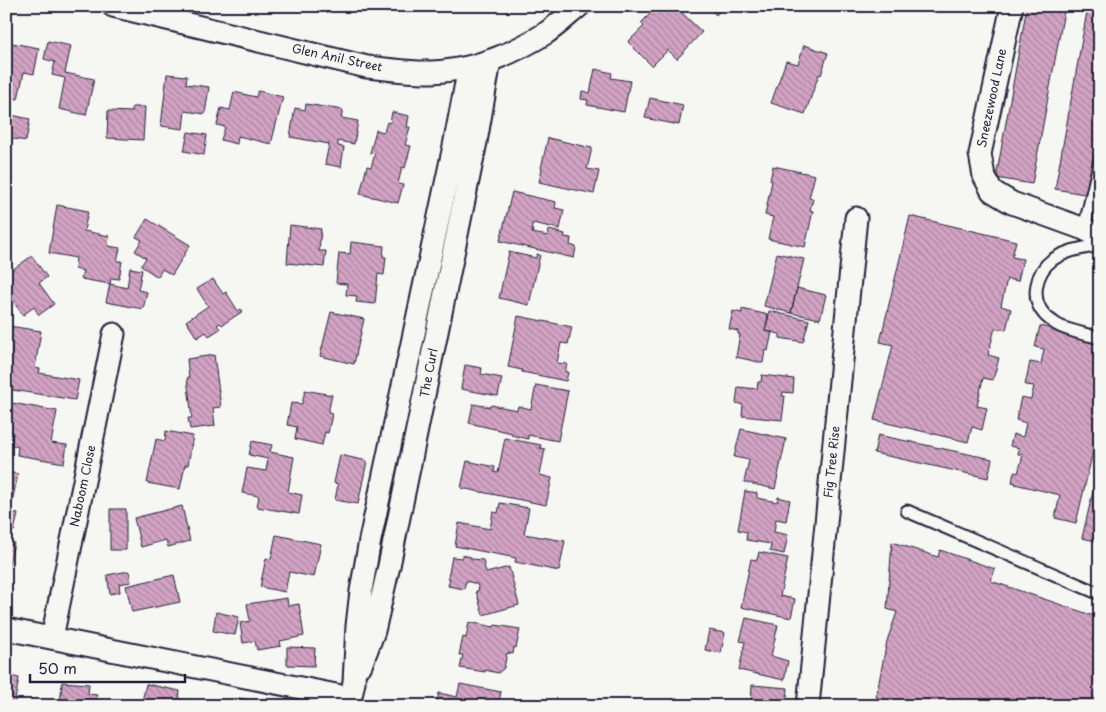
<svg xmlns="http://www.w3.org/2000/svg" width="1106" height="712" viewBox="0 0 1106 712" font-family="'Playpen Sans',sans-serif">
  <defs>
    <pattern id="building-back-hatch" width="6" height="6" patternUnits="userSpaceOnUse" patternTransform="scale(1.25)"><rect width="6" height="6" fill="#d3a3c3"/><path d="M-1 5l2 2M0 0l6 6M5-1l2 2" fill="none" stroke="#ab84a0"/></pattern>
  </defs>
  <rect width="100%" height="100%" fill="#f6f6f2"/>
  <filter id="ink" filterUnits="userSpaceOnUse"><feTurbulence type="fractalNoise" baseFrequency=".02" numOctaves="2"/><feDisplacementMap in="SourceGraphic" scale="10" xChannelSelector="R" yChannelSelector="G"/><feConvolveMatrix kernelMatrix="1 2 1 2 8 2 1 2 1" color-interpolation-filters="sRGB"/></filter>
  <g filter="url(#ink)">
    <path fill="url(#building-back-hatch)" stroke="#22223b" d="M654,6H685L680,11L702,32L677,59L668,50L652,66L628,42L644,26L641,23L656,8Z
      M707,6H724L716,15Z
      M1027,6H1065L1032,184L996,178Z
      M1088,6H1100V142L1090,195L1055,189Z
      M48,41L71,46L65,73L94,79L86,115L59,109L65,78L52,75L55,62L44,59Z
      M6,42L39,48L34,74L24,72L18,99L6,97Z
      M804,45L828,53L821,75L819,74L805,114L771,103L786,61L798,64Z
      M595,69L612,73L611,78L630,81L624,112L587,105L588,100L581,99L582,91L590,93Z
      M167,74L187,76L186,84L209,87L205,114L185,111L183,129L161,126Z
      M258,91L283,97L271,144L238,136L237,144L221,140L225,127L217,125L221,108L230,110L234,92L256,97Z
      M650,98L683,105L679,125L645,118Z
      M306,104L343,110L341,118L358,121L354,144L338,141V146L344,147L341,167L325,164L329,144L290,137L295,108L305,110Z
      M132,107H145L143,140L107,138L108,111L132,112Z
      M392,112L409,116L407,127H410L405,145L411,146L405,168L402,167L398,184L403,185L398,203L360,194L367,166L371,167L375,154L370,153L376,130L384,132L387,122L390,123Z
      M11,115L30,119L26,141L9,138L7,148H6V122L10,123Z
      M188,132L207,135L204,155L184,151Z
      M548,138L592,148L587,169L599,171L594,194L539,182L542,169L541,168Z
      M773,166L815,175L809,198L813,199L810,210L813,211L805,247L768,239L773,217L765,215L772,181L770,180Z
      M512,192L556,202L555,208L564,210L560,229L533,223L531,229L533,230L532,233L548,236L549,230L565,234L564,237L571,238L570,245L576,247L574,258L500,241Z
      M57,205L88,211L84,231L109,236L108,246L120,248L117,261H122L119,279L111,278L110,284L81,279L83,271L75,269L76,258L49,253Z
      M910,216L1016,241L1012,257L1023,259L1018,281L1007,279L1001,306L1011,309L1006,330L995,328L988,355L999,358L993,380L983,378L977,406L987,408L982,430L972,427L968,442L874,420L893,345L880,342Z
      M147,219L190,245L172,275L162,269L158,277L141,266L146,258L135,251L142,240L136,237Z
      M290,225L321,229L319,251H326L324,267L287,263Z
      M351,242L384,246L383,257H386L384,275L378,274L375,304L356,302L357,296L346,295L347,284L336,283L339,253L350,254Z
      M509,252L536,258L537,254L540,255L529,305L499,298Z
      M777,253L804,259L791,313L764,306Z
      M32,256L47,277L39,283L54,304L39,315L34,307L23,315L12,300L6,304V274Z
      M130,268L142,270L138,290L147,292L143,309L106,302L110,284L127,288Z
      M213,279L223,294L226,292L238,311L241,309L243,311L222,325L220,323L217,325L220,329L209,336L206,332L197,338L186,321L208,306L197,289Z
      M797,288L826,295L820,319L791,313Z
      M742,309L769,315L765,331L772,332L768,351L765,350L763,363L736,357L740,334H738V331L729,329L733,311L742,313Z
      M769,311L809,320L803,342L780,338V334L765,331Z
      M331,312L364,319L354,364L320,356Z
      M518,316L572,327L568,344L561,343L557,363L567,364L565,372H568L566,381L522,372V370L508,367Z
      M1051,320L1100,331V422L1076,523L1055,518L1060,495L1015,484L1016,483L1012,482L1014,472L1018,473L1023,455L1018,454L1019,448L1010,446L1013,434L1023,437L1026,423L1016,420L1021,397L1031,399L1034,386L1025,385L1030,362L1041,364L1044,349L1035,347L1040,326L1049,328Z
      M9,326L41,331L35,368L40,369L39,373L79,380L75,400L6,389V343Z
      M214,355L221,407L213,408L215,426L190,429L188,418H192L187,378H189L187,359Z
      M465,365L482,368L481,374L502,378L498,396L461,389Z
      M762,375L794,379L793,393L783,392L782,396H785L782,420L742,416L743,405L736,403L738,387L757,389L758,382H761Z
      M536,385L568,391L558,441L528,435V439L511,435L512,433L469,423L473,404L490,407L491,405L517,410L518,406L531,409Z
      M305,390L332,395L328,413L332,414L328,433L325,432L322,445L295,439L297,427L287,425L291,403L302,404Z
      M6,402L57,411L51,443L67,445L64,463L17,455L18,447L11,445L13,432L6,431Z
      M741,429L786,439L775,489L744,482L749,460L734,457Z
      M166,431L193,436L188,465H185L180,489L147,483L156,439L165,441Z
      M878,435L992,459L988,478L874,453Z
      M505,438L541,445L540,448L545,449L540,475L552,478L546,505L461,488L467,461L495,467L494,472L498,473Z
      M252,441L272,445L270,452L294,457L288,492L302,495L299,514L257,507L259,496L242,493L247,468L266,471L268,459L249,455Z
      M340,455L367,461L358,504L335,500L338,484L334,483Z
      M1100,462V542L1082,538Z
      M6,472L18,474L10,512L18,514L14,531L6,530Z
      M745,491L757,493V498L777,502L778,497L790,500L786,521L776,519L774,532L788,535L784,554L770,551L771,544L746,540L747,532L738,530Z
      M500,503L529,508L524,534L565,541L559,571L515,562L516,558L455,546L459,523L490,529L493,512L498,513Z
      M182,506L190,541L168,547L166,540L141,547L134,518Z
      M110,509H126V550H110Z
      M276,535L321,544L314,577L289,572L285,592L260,587L266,558L271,559Z
      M6,541L14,543L7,574L6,573Z
      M892,542L938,557L940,550L995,569L991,581L1100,618V706H884L885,700L876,697L887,641L897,612L887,609Z
      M759,552L788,558L780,596L795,599L791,618L741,607L751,559L757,560Z
      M462,555L471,557V559L483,560L486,573L509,567L519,605L483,615L476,591L479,590L477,584L466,581L464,589L448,586L450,579L448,578L452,557L462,558Z
      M129,571L131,582L119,584L120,592L110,594L107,575Z
      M174,575L180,602L132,612L126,586Z
      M287,598L288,606L299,604L304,636L280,641L281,646L257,650L255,641L243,643L240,623L250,621L247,604Z
      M216,612L239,617L235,635L213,631Z
      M746,618L778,625L771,656L788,661L784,680L739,670L745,642L740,641Z
      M469,622L494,627L495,625L520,629L516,648L514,647L513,654L507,653L504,668L498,673L485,670V672L460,668L463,655H459L463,637L466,638Z
      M709,630L725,633L721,653L705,650Z
      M287,647L315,648L314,666L287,665Z
      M6,675L19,678L14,706H6Z
      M62,682L89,684L88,694L97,695L96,706H60Z
      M146,684L180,691L179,699L195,702L194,706H141Z
      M460,684L501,692L498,706H436L439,693L457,697Z
      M752,685L788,688L786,706H751Z
      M239,698L281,706H238Z"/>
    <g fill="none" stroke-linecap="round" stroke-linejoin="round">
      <defs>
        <path id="lane" d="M1084,229L1100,159
          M1100,245C1083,248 1067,250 1052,260C1036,272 1030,298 1044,314C1047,318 1052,321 1056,324C1064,330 1089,335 1100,338
          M907,511L1100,594"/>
        <path id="street" d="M113,6L367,67C388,69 410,73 432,72C474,70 511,55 546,33C558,25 568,15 579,6
          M1012,6L980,154L984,176L992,191L1012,203L1084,229L1100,237
          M6,629L351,698
          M52,638L114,334
          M361,665L374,631L389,566L476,142L490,61
          M349,706L354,682L357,626L361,591L370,540L454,146L469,67
          M808,706L856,218"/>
      </defs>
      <use href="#lane" stroke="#22223b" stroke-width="15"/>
      <use href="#street" stroke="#22223b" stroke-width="25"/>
      <use href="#lane" stroke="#f6f6f2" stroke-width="11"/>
      <use href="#street" stroke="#f6f6f2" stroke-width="21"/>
    </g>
  </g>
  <g text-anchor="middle" stroke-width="4" stroke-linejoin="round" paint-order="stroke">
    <g font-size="12" fill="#22223b" stroke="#f6f6f2">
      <text transform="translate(337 58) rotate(12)" y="4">Glen Anil Street</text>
      <text transform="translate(992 98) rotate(-78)" y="4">Sneezewood Lane</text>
      <text transform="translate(429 373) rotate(-79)" y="4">The Curl</text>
      <text transform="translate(832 462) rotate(-84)" y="4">Fig Tree Rise</text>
      <text transform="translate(83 486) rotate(-78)" y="4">Naboom Close</text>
    </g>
  </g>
  <rect width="1106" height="712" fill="none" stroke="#f6f6f2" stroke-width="25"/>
  <rect x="12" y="12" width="1081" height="687" fill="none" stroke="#22223b" stroke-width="2" filter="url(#ink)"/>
  <path d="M30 674v8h155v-8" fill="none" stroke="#22223b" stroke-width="2.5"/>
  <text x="38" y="674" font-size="15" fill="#22223b" stroke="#f6f6f2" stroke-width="4" paint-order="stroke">50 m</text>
</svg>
